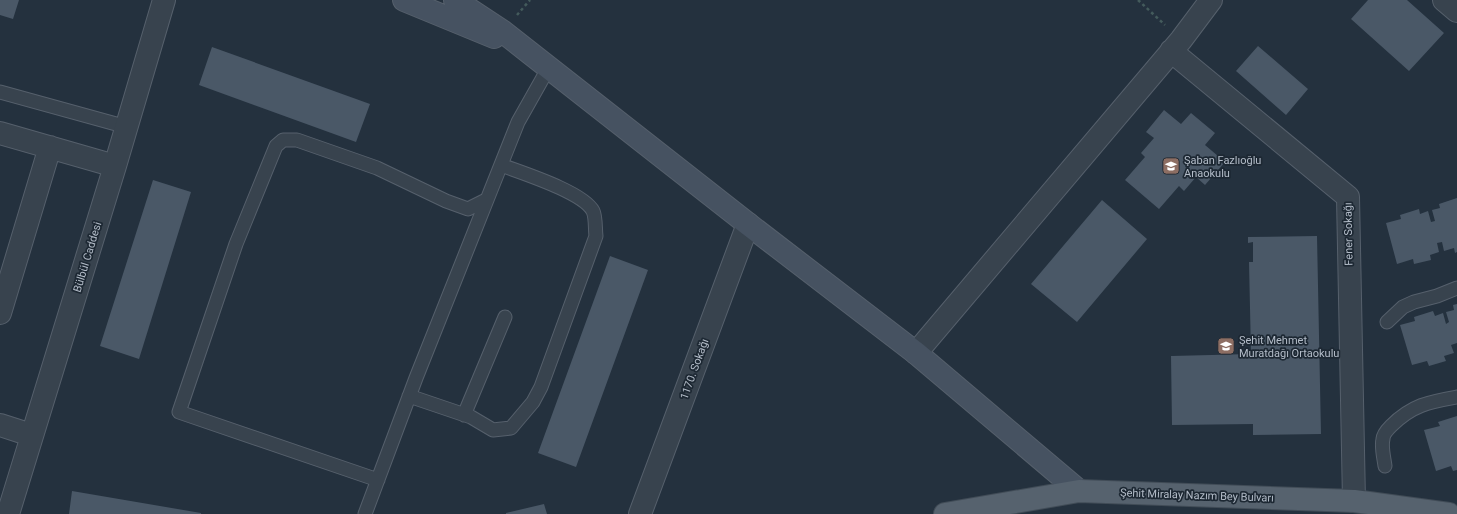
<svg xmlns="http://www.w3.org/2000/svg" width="1457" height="514" viewBox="0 0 1457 514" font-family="Roboto,sans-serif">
  <rect width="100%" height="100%" fill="#24313e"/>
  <path fill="#4a5867" d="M0,0H19L13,19L0,15Z
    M1368,0H1407L1444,33L1409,71L1351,19Z
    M1258,46L1308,89L1286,115L1236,71Z
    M212,47L370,104L356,142L199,85Z
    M1164,110L1181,124L1191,113L1215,133L1205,145L1225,162L1205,185L1196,177L1184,191L1179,186L1159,209L1125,180L1145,157L1141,153L1154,138L1146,132Z
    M153,180L191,192L139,359L100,346Z
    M1457,198V252L1455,253L1454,248L1444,251L1442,242L1437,243L1439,252L1430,255L1431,260L1414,264L1413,259L1397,264L1386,223L1401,219L1400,215L1419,209L1420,214L1428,211L1431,222L1435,221L1432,210L1440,208L1439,204Z
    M1102,200L1147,239L1077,322L1031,284Z
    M1317,236L1321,434L1253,435V424L1172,425L1171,356L1251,354L1249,262H1253V242L1248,243V237Z
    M610,256L648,270L576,467L538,453Z
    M1457,304V343L1451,345L1454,353L1444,356L1446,361L1429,366L1427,361L1412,365L1400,325L1415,321L1414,317L1433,311L1435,316L1443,313L1446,324L1449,322L1446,312L1454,310L1453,305Z
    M1457,416V470L1453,471L1451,466L1436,471L1424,430L1440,426L1438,422Z
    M72,491L201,513V514H69Z
    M544,504L547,514H506V513Z"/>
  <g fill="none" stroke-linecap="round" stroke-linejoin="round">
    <defs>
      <path id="lane" d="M0,92L127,127
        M1387,322L1403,307L1414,302L1437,296L1457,288
        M409,396L471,417L493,430L511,428L533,402L541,387L596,236C595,229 596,217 593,211C583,192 522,173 501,165
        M464,415L505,317
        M1385,466C1384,458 1381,447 1383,439C1383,434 1388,429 1391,426C1412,405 1429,402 1457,397
        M378,480L179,412L236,244L276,146L283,140H297L377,168L446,201L468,209L486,200
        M365,514L416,378L518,122L549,67"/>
      <path id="street" d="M1444,0L1457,11
        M1171,51L1348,197L1354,501
        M0,133L115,166
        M0,313L50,147
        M916,353L1181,40L1211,0
        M0,425L31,435
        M8,514L115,166L164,0
        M640,514L748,224"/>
      <path id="secondary" d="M404,0L494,37
        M455,0L502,31L530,53L748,224L916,353L1079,491"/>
      <path id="primary" d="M945,514L1079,491L1354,501L1449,514"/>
    </defs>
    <use href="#lane" stroke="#56606c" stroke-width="15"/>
    <use href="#street" stroke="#56606c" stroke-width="24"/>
    <use href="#secondary" stroke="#56606c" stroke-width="24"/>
    <use href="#primary" stroke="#414c57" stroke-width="24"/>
    <path stroke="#445b5c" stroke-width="2.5" stroke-dasharray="3 3" stroke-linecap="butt" d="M1138,0L1165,25
      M517,15L530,0"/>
    <use href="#lane" stroke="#38434e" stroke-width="13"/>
    <use href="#street" stroke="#38434e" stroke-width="22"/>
    <use href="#secondary" stroke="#465261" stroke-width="22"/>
    <use href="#primary" stroke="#56626e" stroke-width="22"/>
  </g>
  <defs>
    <symbol id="school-square" viewBox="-11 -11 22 22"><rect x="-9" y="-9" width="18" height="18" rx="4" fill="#8d6e63" stroke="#1d2833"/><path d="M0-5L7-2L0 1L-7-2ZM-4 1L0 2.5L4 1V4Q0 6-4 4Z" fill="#fff"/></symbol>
  </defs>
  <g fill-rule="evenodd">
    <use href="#school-square" x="1161" y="156" width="20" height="20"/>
    <use href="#school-square" x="1216" y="336" width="20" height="20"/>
  </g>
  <g text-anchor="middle" stroke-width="3.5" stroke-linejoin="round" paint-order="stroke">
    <g font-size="11" fill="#b4bdc9" stroke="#1d2833" text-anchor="start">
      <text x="1184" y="164">Şaban Fazlıoğlu<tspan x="1184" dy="13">Anaokulu</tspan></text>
      <text x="1239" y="344">Şehit Mehmet<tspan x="1239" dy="13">Muratdağı Ortaokulu</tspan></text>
    </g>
    <g font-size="11" fill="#b4bdc9" stroke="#1d2833">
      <text transform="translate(1348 234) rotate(-91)" y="4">Fener Sokağı</text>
      <text transform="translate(87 257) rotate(-73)" y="4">Bülbül Caddesi</text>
      <text transform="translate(694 369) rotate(-70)" y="4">1170. Sokağı</text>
      <text transform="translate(1197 495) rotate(2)" y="4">Şehit Miralay Nazım Bey Bulvarı</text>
    </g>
  </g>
</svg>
